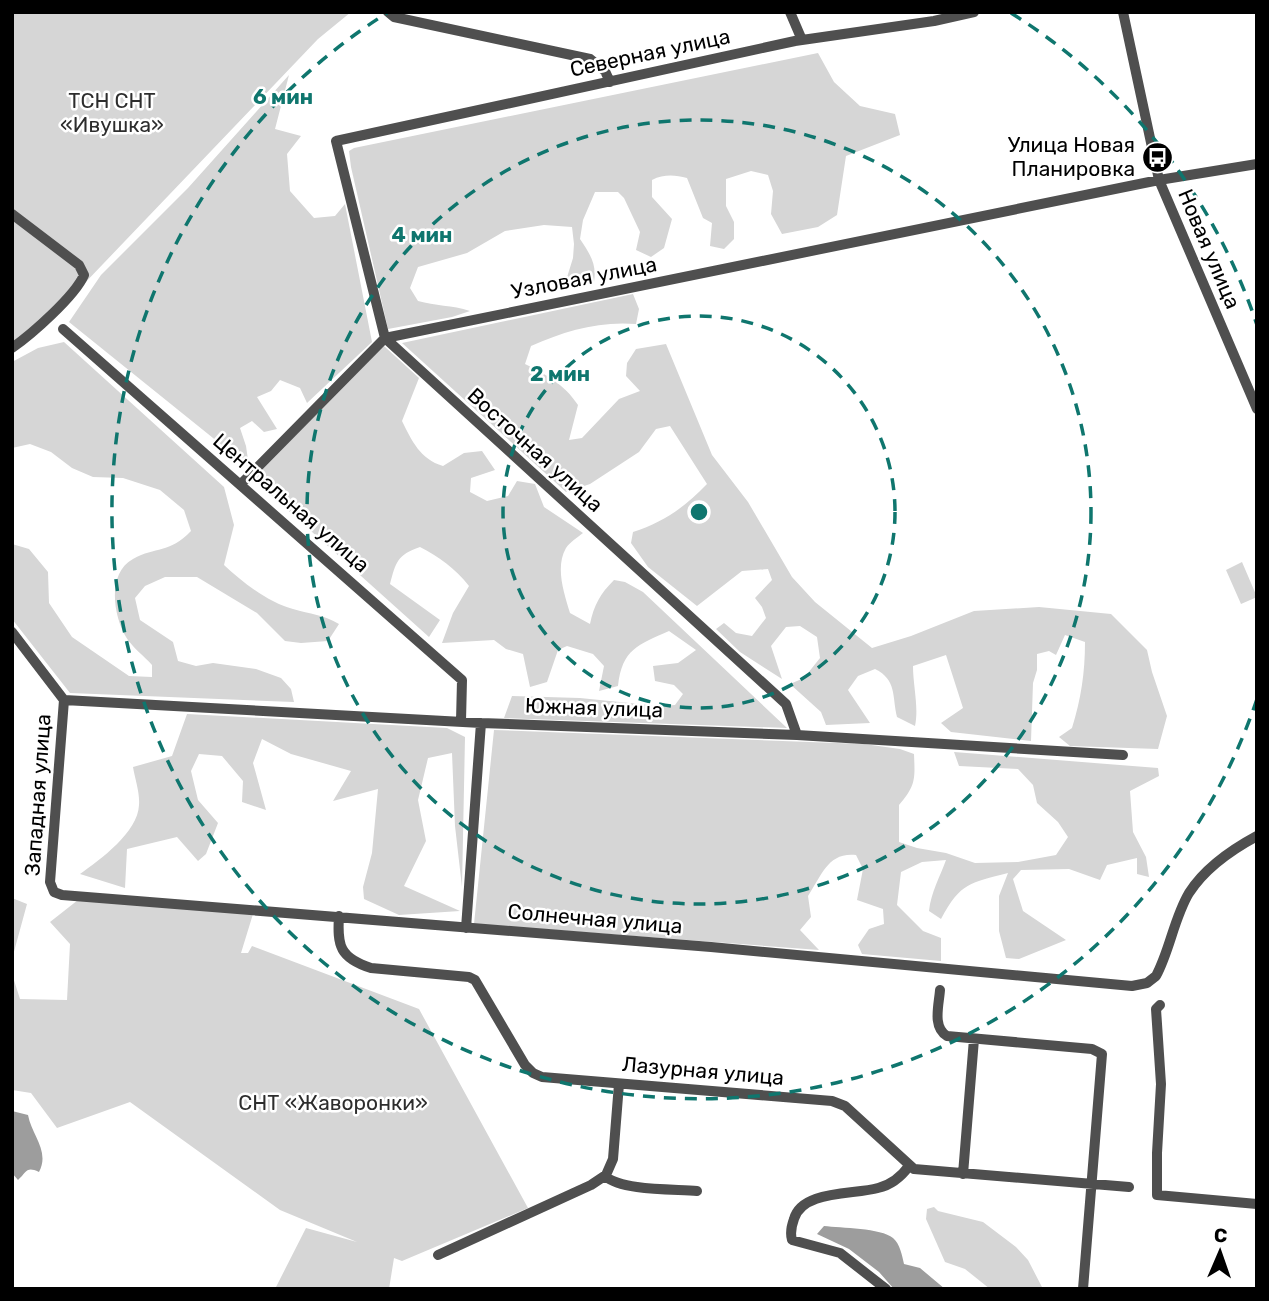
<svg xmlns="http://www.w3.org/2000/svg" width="1269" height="1301" viewBox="0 0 1269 1301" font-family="Rubik,sans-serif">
  <rect width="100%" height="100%" fill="#fff"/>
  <path fill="#d6d6d6" d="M12,12H351L318,39L39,331L12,350Z
    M818,53L834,82L860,106L895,114L900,135L846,156L837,215L818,227L782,234L771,214L773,191L768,175L751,171L726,179V206L734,222V239L724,249L710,246L712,223L703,218L687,178C675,175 664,174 652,180V197L672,219L664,248L651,257L636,250L640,232L624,198L618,192H595L583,220L580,239C590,254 597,264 594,282L579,287H564L573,258L574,244L572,227L544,225L505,231L467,253L418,267L410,288L418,301C435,306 452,305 470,311L452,317L388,329L351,167L349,151L354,148Z
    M289,75L275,129L301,136L287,154L290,191L314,218L335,216L345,204L372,342L307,403L300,388L280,380L271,391L257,397L277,429L264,432L252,421L240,428L246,446L249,467L69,322L101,275L188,188Z
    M633,294L639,309L636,324C598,321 565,331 531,346L525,364C547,375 564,384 578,405L569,440L582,438L619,399L640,391L626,376L627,363L636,349L666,344L712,455L748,502L792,577L815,602L872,648L911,636L974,611L1039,607L1111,614L1147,650L1152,672L1167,716L1158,749L1070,746L1059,737L1072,728C1081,699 1085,673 1085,642L1065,635L1056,655L1049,651L1037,654V670L1033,683L1031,741L951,732L941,723L963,708L946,655L913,666C913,686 919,707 915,726L897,717C892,696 897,680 875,669L858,676L848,690L870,723L826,725L821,712L790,684L804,678L820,658L817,637L800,626L786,627L771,646L782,679L740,652L716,629L724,623L736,633L752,636L766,618L762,607L755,598L772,580L768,569L742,571L697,606L648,567L631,543L633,532C664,522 685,507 707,484L670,426L656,429L639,452L590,484L566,492L402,343Z
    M64,342L224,487L234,525L224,565C242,582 269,603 293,609C310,614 324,615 339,624L328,641L301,643L285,641L257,613L197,577H165L145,586L135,598L140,620L173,642L178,661L196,666L213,663L256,669L281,678L291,689L294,702L70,693L12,619V544L29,549L48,572L49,603L72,637L129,676L152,677V665C144,656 132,647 126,637C113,615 107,573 133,559C156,546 169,554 191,531L184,510L160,490L123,478L93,477L72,468L51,452L30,444L12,448V362L38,348Z
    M384,346L419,378L402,421C412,441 420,459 443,466L464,453L482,451L495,470L471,478L470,492L487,501L508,496L517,481L535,484L544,507L583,533C578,537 570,542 566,548C555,567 564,593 570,613L590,624C594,605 600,594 614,580L625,582L643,592L787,728L504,718L512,696L580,698L659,706L675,705L683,694L674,685L655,681L653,666L678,663L696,650L669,631C638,645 622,649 618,686L599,691L604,666L593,654L567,646L558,650L547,682L530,687L523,654L506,649L494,640L442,643L453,613L469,586C455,568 439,557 420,547C397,555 396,562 390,584L440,620L429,637L253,479Z
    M1242,562L1257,597L1241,604L1226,570Z
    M187,714L447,728L465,737L462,887L455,826L452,753L428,758L418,800L426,841L404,886L460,911L399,915L364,899L363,887L372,853L378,789L333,801L351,771L291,754L262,739L253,763L266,810L242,802L243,781L222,756L199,754L191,771L198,800L218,823L206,854L198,861L177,837L127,849L125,888L80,874C100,860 138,832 139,805C140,793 135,779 133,767L172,756Z
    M494,730L864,744L900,749L914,754C915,779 916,785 899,805V842L917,848L946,853L975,863L1018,862L1056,855L1068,837L1058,822L1037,803L1033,785L1018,769L959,766L954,752L1158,768L1159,776L1130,791L1133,832L1146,857L1149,877L1137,874V858L1107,865L1100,880L1069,869L1021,870L1013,879L1023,911L1066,940L1019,959L1006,958L999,931V896L1008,873C970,883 961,882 941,919L929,911C931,892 940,877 946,860L922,862L901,872L897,905L923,931L941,938V961L862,954L858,945L869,929L884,924L883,909L857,900L863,869L856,855C828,852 822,875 808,896L811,917L800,930L819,950L474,924Z
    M12,898L27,904L12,959Z
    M78,900L253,914L241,953H248L252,946L419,1009L528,1208L402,1261L394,1258L389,1289H275L306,1228L357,1242L280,1210L130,1102L57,1128L31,1093L12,1090V974L20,999L67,1000L70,944L50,922Z
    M934,1207L938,1211L983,1222L1016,1247L1028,1260L1043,1289H990L965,1269L945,1262L926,1219L927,1209Z"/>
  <path fill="#9d9d9d" d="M12,1111L28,1115C32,1136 50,1151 39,1172C26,1166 27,1172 18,1180L12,1173Z
    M824,1226C841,1228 881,1228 893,1238C900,1244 902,1255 904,1264L920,1268L945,1289H894L879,1272L849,1249L817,1234Z"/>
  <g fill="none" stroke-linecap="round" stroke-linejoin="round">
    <path stroke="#4f4f4f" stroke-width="10" d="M388,12L394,17L590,59L605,71L610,82
      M790,12L802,40
      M1123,12L1159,180L1257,409
      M12,214L79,265L84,275C75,296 32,334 12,348
      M63,329L462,680L461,721
      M241,484L385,338L1159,180L1257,164
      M12,632L64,700L50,882L54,892L62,895L711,947L1132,986L1147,983L1156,976C1170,950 1174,918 1189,893C1205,868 1231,850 1257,836
      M64,700L481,723L797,735L1123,755
      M797,735L786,704L385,338L336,141L795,41L934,21L974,12
      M339,916C337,946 340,958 371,968L469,977L475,980L525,1065L533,1073L542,1077L832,1101L845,1106L914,1169L1129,1187
      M466,928L481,723
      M940,990C939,1005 932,1027 947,1036L1092,1049L1102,1054L1083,1289
      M1160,1005L1156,1009L1161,1084L1157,1153V1195L1257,1204
      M963,1174L974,1039
      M605,1176C622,1191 673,1189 697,1191
      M438,1255L591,1185L606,1175L613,1159L619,1084
      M886,1289L840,1253L792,1240C790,1233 791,1227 794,1219C802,1190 853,1195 878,1188C891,1185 901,1177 909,1166"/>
  </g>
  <g fill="none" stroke="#0f766e" stroke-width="3.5" stroke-dasharray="12 9">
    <circle cx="699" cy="512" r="196"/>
    <circle cx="699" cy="512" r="392"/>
    <path d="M1257 699A588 588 0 1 1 387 13M1011 13A588 588 0 0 1 1257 325"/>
  </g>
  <defs>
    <symbol id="bus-disc" viewBox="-11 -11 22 22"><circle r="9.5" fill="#000" stroke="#fff"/><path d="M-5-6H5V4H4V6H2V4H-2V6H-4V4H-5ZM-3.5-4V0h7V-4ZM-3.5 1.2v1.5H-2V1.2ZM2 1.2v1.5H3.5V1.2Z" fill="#fff"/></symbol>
  </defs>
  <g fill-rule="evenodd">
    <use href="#bus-disc" x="1140" y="140" width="35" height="35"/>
  </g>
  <g text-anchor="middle" stroke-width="5" stroke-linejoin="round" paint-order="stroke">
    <g font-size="21" fill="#000" stroke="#fff">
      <text transform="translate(650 53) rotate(-12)" y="7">Северная улица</text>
      <text transform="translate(1209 249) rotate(67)" y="7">Новая улица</text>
      <text transform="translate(584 278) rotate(-11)" y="7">Узловая улица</text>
      <text transform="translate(535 450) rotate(42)" y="7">Восточная улица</text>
      <text transform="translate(291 503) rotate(41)" y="7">Центральная улица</text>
      <text transform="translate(594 708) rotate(2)" y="7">Южная улица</text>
      <text transform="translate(38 795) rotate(-86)" y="7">Западная улица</text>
      <text transform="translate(595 919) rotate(5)" y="7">Солнечная улица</text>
      <text transform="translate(703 1071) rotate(5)" y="7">Лазурная улица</text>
    </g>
    <g font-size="21" fill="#2d2d2d" stroke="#fff">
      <text x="112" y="108">ТСН СНТ<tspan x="112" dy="24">«Ивушка»</tspan></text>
      <text x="333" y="1110">СНТ «Жаворонки»</text>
    </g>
    <g font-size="21" fill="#000" stroke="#fff" text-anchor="end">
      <text x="1135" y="152">Улица Новая<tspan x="1135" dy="24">Планировка</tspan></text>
    </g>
  </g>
  <circle cx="699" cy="512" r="10" fill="#0f766e" stroke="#fff" stroke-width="3.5"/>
  <g font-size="21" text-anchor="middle" font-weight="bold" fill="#0f766e" stroke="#fff" stroke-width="5" stroke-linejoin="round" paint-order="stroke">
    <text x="283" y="104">6 мин</text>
    <text x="422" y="242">4 мин</text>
    <text x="560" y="381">2 мин</text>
  </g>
  <rect width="1269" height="1301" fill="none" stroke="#000000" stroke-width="28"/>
  <g transform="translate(1220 1252) rotate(2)" stroke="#ffffff" stroke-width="5" paint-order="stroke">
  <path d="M0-5L12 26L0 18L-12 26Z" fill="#000000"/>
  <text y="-10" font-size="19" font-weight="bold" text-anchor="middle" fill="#000000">С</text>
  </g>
</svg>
